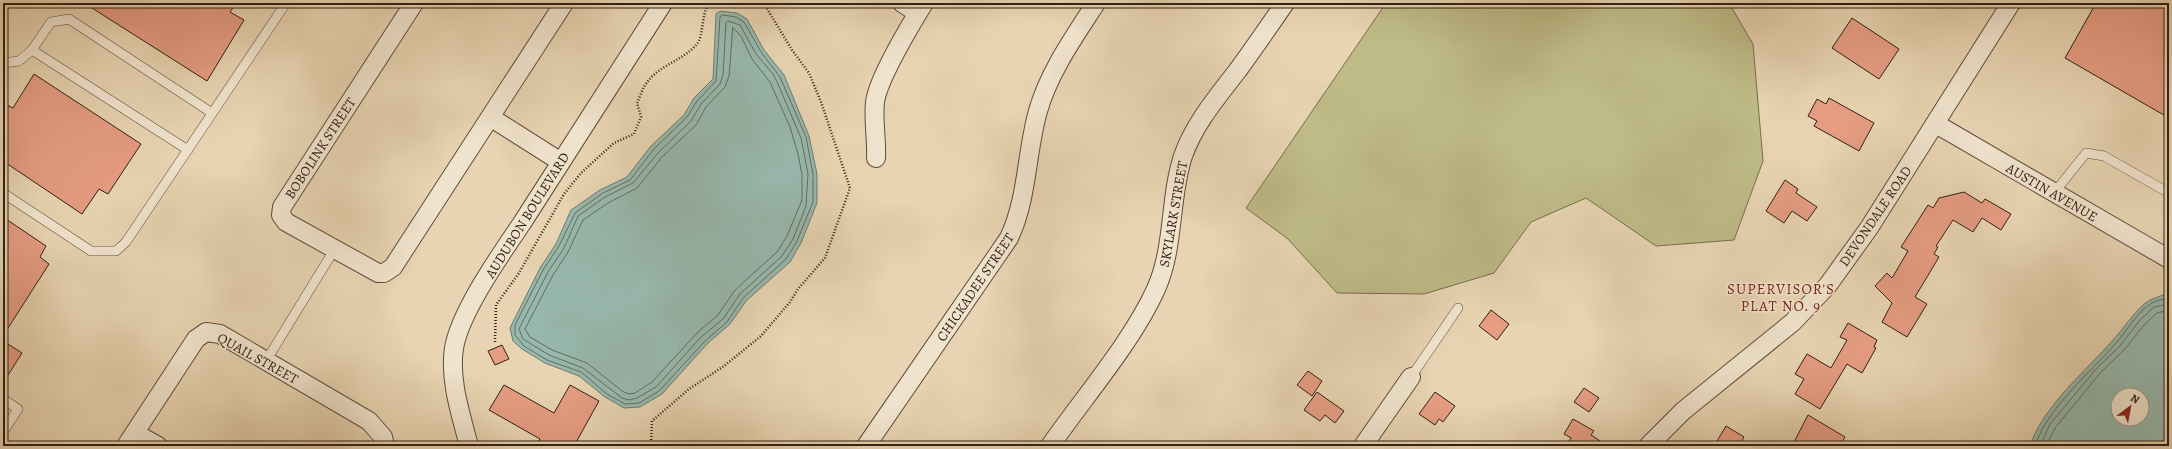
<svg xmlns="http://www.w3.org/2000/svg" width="2172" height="449" viewBox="0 0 2172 449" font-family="Alegreya,serif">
  <rect width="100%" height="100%" fill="#e8d4b2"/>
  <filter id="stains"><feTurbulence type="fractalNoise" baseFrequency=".005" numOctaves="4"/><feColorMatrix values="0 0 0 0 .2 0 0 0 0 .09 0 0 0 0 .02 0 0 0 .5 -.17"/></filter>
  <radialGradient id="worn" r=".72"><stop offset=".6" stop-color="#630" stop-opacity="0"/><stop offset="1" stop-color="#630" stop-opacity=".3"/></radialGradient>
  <path fill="#bebb87" stroke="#776e4d" d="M1386,3H1729L1753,44L1763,161L1734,240L1656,246L1586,198L1531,222L1494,273L1424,294L1337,293L1288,239L1246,208Z"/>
  <path fill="#97b8ad" stroke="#6e7b6f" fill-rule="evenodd" d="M720,11L737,13L747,19L764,50L784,75L809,136L817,174V203L801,243L790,262L746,301L730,324L708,343L662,394L640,407L624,408L605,397L579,376L545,363L522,349L513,341L510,328L540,268L556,244L571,210L600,190L627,177L651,146L684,115L694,98L713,79L716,14Z
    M2163,295H2169V446H2030C2043,406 2086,371 2113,340C2124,328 2132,315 2144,304L2150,300ZM2118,395H2142V419H2118Z"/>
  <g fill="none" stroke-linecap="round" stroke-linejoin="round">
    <path stroke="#646c60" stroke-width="1" d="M723,15L736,17L744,22L761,52L780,77L806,137L813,174V202L797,241L786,259L743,298L727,322L705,341L659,391L639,403L625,404L607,394L581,372L547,360L524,346L515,335V325L543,270L559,246L575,213L603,193L630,180L654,149L687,117L697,101L716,81L720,17Z
      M728,21L740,25L756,54L773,74L778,84L801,138L808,174L806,206L793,239L782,256L740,294L723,319L701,337L656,387L637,398L629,400L622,398L583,368L549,355L523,339L519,329L548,272L564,248L578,216L605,197L633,183L658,153L691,121L701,104L720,84L723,75L726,23Z
      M733,28L741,36L752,59L770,82L790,127L798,154L802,175V200L787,236L777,252L735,290L718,315L697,333L652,382L635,393L629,394L622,391L587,363L552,350L530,337L525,329L553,275L568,252L583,220L608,203L637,188L662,157L696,125L706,107L725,87L729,76Z
      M2035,446C2047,408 2091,372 2117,342C2128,329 2137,312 2152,303C2157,300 2163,299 2169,299
      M2040,446L2050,424L2097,368L2120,346L2139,321L2154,307L2169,304
      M2046,446L2055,428L2101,372L2124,350L2144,325L2157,313L2169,310"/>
  </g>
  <path fill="#e69d83" stroke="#302013" d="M84,3H236L230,12L244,20L207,81Z
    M2096,3H2169V118L2065,58Z
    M1852,18L1899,49L1879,79L1832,48Z
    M34,74L141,144L108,194L99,189L82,214L3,161V103L13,108Z
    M1829,98L1874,123L1859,151L1814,126L1817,121L1808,116L1817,99L1826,104Z
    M1785,180L1798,189L1796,193L1817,207L1807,221L1792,211L1784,223L1766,211Z
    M1964,192L1982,203L1985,199L2011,214L2001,230L1982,218L1973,232L1953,220L1936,246L1938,247L1934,254L1939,257L1915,297L1927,304L1907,337L1882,322L1892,303L1875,286L1887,273L1892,278L1908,251L1901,247L1928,205L1933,208L1939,198Z
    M3,217L46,246L40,257L49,264L3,336Z
    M1491,310L1509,324L1497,340L1479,326Z
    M1848,323L1877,340L1874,347L1876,348L1862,373L1847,364L1820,409L1795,394L1804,379L1795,374L1807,354L1831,368L1847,340L1840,337Z
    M3,341L22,353L3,383Z
    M502,345L509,359L495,365L488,351Z
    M1308,371L1322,381L1312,396L1297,385Z
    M504,385L554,413L570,385L599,401L574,446H535L540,439L489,410Z
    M1584,388L1599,398L1589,412L1574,402Z
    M1317,392L1344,411L1335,423L1325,415L1320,421L1304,410Z
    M1435,392L1455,406L1443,422L1439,419L1435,425L1419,414Z
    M1808,415L1845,437L1840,446H1792Z
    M1573,419L1594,431L1591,435L1608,446H1566L1571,438L1564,434Z
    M1726,426L1744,437L1739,446H1714Z"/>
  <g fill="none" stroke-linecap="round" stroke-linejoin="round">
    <defs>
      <path id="lane" d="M32,50L51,22L69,19L212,113
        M3,63L19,61L32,50L188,150
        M3,193L91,251H116L126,242L286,3
        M2054,193L2086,153L2104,156L2169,193
        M266,361L334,250
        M1411,377L1458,308
        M3,399L18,409L3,432"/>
      <path id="street" d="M414,3L282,207L281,215L286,222L378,273H384L393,267L564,3
        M902,3L918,13
        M490,117L561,162
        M1936,124L2169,259
        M876,158C877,140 873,121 875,102C878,79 911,24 924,3
        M135,433L158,446
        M126,446L196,339L206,332L220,334L369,421L383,437L385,446
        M469,446C461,415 449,380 454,348C460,312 501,254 522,223C569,149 616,76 663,3
        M866,446L1009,238C1028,198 1026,153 1038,111C1049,72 1074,37 1096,3
        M1050,446C1084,397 1132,342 1156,289C1175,246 1169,199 1183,156C1194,124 1218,96 1238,70C1254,48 1270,25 1285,3
        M1363,446L1411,377
        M1648,446L1683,411L1793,322L1828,285L1869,228L2011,3"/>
    </defs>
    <use href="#lane" stroke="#5e4d3b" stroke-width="10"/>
    <use href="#street" stroke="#5e4d3b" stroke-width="20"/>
    <path stroke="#302013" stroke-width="2.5" stroke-dasharray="1 2" stroke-linecap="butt" d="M495,342L496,305L519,273L564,194L581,173L614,143L634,134L641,117L637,103C640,97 642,89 646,84C658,65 683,61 697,44C704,35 701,15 709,3
      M651,446L652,421L689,389L724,366L761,336L790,302L798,289L825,258L850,188L821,102L809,73L792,50L766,7L762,3"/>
    <use href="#lane" stroke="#f0e3cd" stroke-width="9"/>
    <use href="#street" stroke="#f0e3cd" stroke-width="18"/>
  </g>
  <g text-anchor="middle" stroke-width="3" stroke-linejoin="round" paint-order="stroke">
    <g font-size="14" fill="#302013" stroke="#f0e3cd">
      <text transform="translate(320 148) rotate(-57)" y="5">BOBOLINK STREET</text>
      <text transform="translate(2052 192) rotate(30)" y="5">AUSTIN AVENUE</text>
      <text transform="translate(1173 214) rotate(-80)" y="5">SKYLARK STREET</text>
      <text transform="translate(527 215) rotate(-58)" y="5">AUDUBON BOULEVARD</text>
      <text transform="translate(1875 216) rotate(-56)" y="5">DEVONDALE ROAD</text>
      <text transform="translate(975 287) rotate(-56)" y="5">CHICKADEE STREET</text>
      <text transform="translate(258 358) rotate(29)" y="5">QUAIL STREET</text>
    </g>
    <g font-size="15" letter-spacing="1" fill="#7a1f14" stroke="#f0e3cd">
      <text x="1781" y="294">SUPERVISOR'S<tspan x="1781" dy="17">PLAT NO. 9</tspan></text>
    </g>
  </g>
  <rect width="2172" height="449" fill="none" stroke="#e8d4b2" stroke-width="16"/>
  <rect x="4" y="4" width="2164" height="441" fill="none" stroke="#302013" stroke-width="2"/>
  <rect x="8" y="8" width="2156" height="433" fill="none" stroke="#302013"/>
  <g transform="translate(2130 407) rotate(32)"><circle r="19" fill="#f0e3cd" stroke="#a39583"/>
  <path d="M0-3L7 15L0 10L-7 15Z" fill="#8f2418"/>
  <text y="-6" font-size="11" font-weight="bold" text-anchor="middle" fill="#302013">N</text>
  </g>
  <rect width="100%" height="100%" filter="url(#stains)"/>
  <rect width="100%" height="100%" fill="url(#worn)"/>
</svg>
